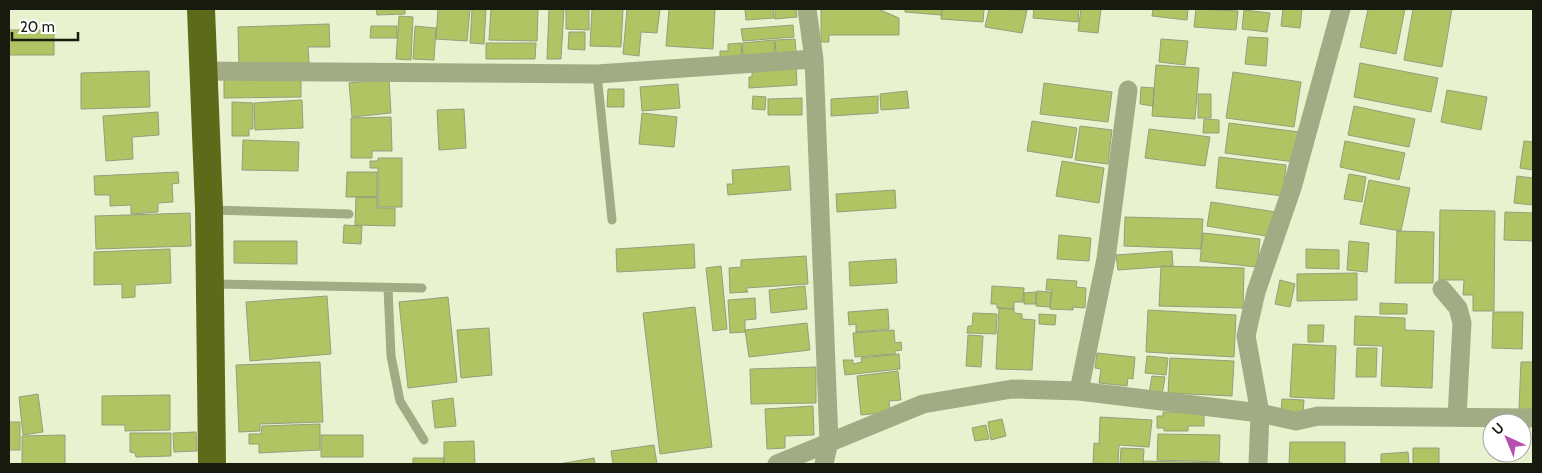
<svg xmlns="http://www.w3.org/2000/svg" width="1542" height="473" viewBox="0 0 1542 473" font-family="Cabin,sans-serif">
  <rect width="100%" height="100%" fill="#e8f2ce"/>
  <path fill="#b0c464" stroke="#959e7c" d="M376,9H405V14L377,15Z
    M438,9H470L467,41L436,39Z
    M472,9H486L484,44L470,43Z
    M491,9H538L537,41L489,40Z
    M549,9H564L561,59H547Z
    M566,9H589V30L566,29Z
    M592,9H623L621,47L590,46Z
    M627,9H660L657,33L641,32L639,56L623,54Z
    M669,9H715L713,49L666,46Z
    M745,9H773L774,18L746,20Z
    M775,9H796L797,17L775,19Z
    M821,9H878L899,18V35H829V42H821Z
    M905,9H942L941,15L905,12Z
    M942,9H984L983,22L941,19Z
    M989,9L1027,10L1022,33L985,27Z
    M1034,9H1079L1078,22L1033,18Z
    M1081,9H1101L1098,33L1078,31Z
    M1153,9H1188L1187,20L1152,16Z
    M1196,9L1238,11L1236,30L1194,27Z
    M1283,9H1302L1300,28L1281,26Z
    M1368,9H1405L1396,54L1360,47Z
    M1413,9H1452L1442,67L1404,60Z
    M1244,10L1270,13L1267,32L1242,29Z
    M399,16L413,17L411,60L396,59Z
    M329,24L330,47H308L309,63L239,65L238,27Z
    M793,25L794,37L743,41L741,29Z
    M371,26H397V38H370Z
    M415,26L436,28L434,60L413,59Z
    M9,30H54V55H9Z
    M569,32H585V50L568,49Z
    M1248,37L1268,38L1266,66L1245,64Z
    M795,39L796,52L776,53L775,40Z
    M1161,39L1188,41L1185,65L1159,62Z
    M774,40L775,53L743,56L742,43Z
    M486,43H536L535,59H486Z
    M741,43L742,56L720,58V51H728V44Z
    M1360,63L1438,78L1431,112L1354,97Z
    M1156,65L1199,68L1195,119L1152,116Z
    M796,67L797,85L749,88V77H752V70Z
    M149,71L150,107L81,109V73Z
    M1233,72L1301,82L1294,127L1226,118Z
    M301,77V97L224,98V78Z
    M389,79L391,113L352,117L349,83Z
    M1044,83L1112,92L1108,122L1040,114Z
    M678,84L680,108L642,111L640,87Z
    M1141,87L1154,88L1153,106L1140,104Z
    M608,89H624V107H607Z
    M1447,90L1487,97L1481,130L1441,122Z
    M907,91L909,108L881,110L880,94Z
    M1198,94H1211V118H1198Z
    M753,96L766,97L765,110L752,109Z
    M878,96V113L831,116V99Z
    M802,98V115H768V99Z
    M302,100L303,128L255,130L254,103Z
    M232,102L253,103V129H249V136H232Z
    M1354,106L1415,119L1409,147L1348,135Z
    M464,109L466,148L439,150L437,110Z
    M158,112L159,135L132,137L133,159L106,161L103,116Z
    M642,113L677,117L674,147L639,144Z
    M391,117L392,151H372V158H351V118Z
    M1204,119L1219,120V133H1203Z
    M1032,121L1077,128L1072,158L1027,151Z
    M1229,123L1299,132L1295,162L1225,153Z
    M1080,126L1112,130L1108,164L1075,160Z
    M1149,129L1210,137L1205,166L1145,158Z
    M243,140L299,142L298,171L242,170Z
    M1345,141L1405,153L1399,180L1340,167Z
    M1524,141L1533,142V170L1520,168Z
    M1219,157L1286,165L1283,196L1216,188Z
    M378,158H402V207H378V168H370V161H378Z
    M1062,161L1104,168L1099,203L1056,196Z
    M789,166L791,190L728,195L727,184H733L732,170Z
    M178,172L179,183L172,184L173,202L158,203V212L131,214V205L110,206V195H95L94,176Z
    M347,172H377V197H346Z
    M1349,174L1366,177L1362,202L1344,199Z
    M1517,176L1533,178V205L1514,203Z
    M1369,180L1410,188L1401,231L1360,224Z
    M895,190L896,208L837,212L836,194Z
    M356,197H377V208H395V226L355,225Z
    M1211,202L1276,212L1272,237L1207,226Z
    M1440,210L1495,211L1494,311H1473V295H1463L1464,280H1439Z
    M1505,212L1533,213V241L1504,240Z
    M190,213L191,246L96,249L95,216Z
    M1125,217L1203,219L1201,249L1124,246Z
    M344,225L362,226L361,244L343,243Z
    M1397,231L1434,232L1433,283H1395Z
    M1203,233L1260,239L1257,267L1200,261Z
    M1059,235L1091,238L1089,261L1057,259Z
    M234,241H297V264L234,263Z
    M1349,241L1369,243L1367,272L1347,270Z
    M694,244L695,268L617,272L616,249Z
    M170,249L171,283L135,285V297L122,298V284L94,285V252Z
    M1306,249L1339,250V269L1306,268Z
    M1172,251L1173,266L1118,270L1116,255Z
    M806,256L808,284L746,288L748,292L730,293L729,268L741,267V260Z
    M896,259L897,283L850,286L849,262Z
    M721,266L727,329L713,331L706,268Z
    M1161,266L1244,268L1243,308L1159,306Z
    M1357,273V300L1297,301V274Z
    M1047,279L1077,281L1076,287L1086,288L1085,308L1073,307V310L1050,309L1052,290H1046Z
    M1280,280L1295,284L1290,307L1275,304Z
    M805,286L807,309L771,313L769,290Z
    M992,286L1024,288L1023,302H1014V309L997,308V304H991Z
    M1037,291L1051,292L1050,307L1036,306Z
    M1036,292V304H1024V293Z
    M327,296L331,354L250,361L246,302Z
    M448,297L457,382L408,388L399,302Z
    M755,298L756,319L745,320V332L730,333L728,300Z
    M1380,303L1407,304V314H1380Z
    M695,307L712,447L660,454L643,313Z
    M999,308L1014,309V313L1022,314V319L1035,320L1032,370L996,369Z
    M888,309L889,329L856,332V324L849,325L848,312Z
    M1148,310L1236,315L1234,357L1146,352Z
    M1493,312H1523L1522,349L1492,348Z
    M973,313L997,314L996,334L967,333L968,326H972Z
    M1039,314L1056,315L1055,325L1039,324Z
    M1355,316L1405,318V330L1434,331L1432,388L1381,386L1383,346L1354,345Z
    M807,323L810,350L749,357L745,330Z
    M1308,325H1324L1323,342H1308Z
    M489,328L492,375L461,378L457,330Z
    M894,330L895,343L901,342L902,350L895,351V354L855,357L853,333Z
    M968,335L983,336L981,367L966,366Z
    M1293,344L1336,346L1334,399L1290,397Z
    M1357,348H1377L1376,377H1356Z
    M1097,353L1135,357L1133,379L1128,378L1127,386L1099,383L1101,369L1095,368Z
    M899,354L900,369L845,375L843,360H853V364L862,362L861,358Z
    M1147,356L1168,358L1166,375L1145,373Z
    M1170,358L1234,361L1232,396L1168,393Z
    M320,362L323,422L260,424V431L239,432L236,365Z
    M1521,362H1533V410L1519,409Z
    M816,367V403L751,404L750,369Z
    M898,371L901,400L889,401L890,412L861,415L857,376Z
    M1152,376L1165,377L1162,395L1149,393Z
    M38,394L43,432L23,435L19,397Z
    M170,395V430L125,431V425H102V396Z
    M453,398L456,426L435,428L432,401Z
    M1282,399L1304,400L1303,414L1281,413Z
    M813,406L814,435L785,436V448L767,449L765,409Z
    M1163,412H1204V426H1188V431H1164V428H1157V416H1163Z
    M1100,417L1152,420L1149,447L1119,445L1118,464L1093,463L1094,443L1099,444Z
    M1002,419L1006,436L991,440L988,422Z
    M9,422H20V450H9Z
    M320,424V450L259,453V444H249V434H261L262,426Z
    M986,425L989,439L975,441L972,428Z
    M196,432L197,451L174,452L173,433Z
    M130,433H171V456L136,457L135,453L130,452Z
    M1158,434L1220,435L1219,462L1157,460Z
    M65,435V464H22V436Z
    M321,435H363V457H321Z
    M474,441L475,464H444V442Z
    M1290,442H1345V464H1289Z
    M654,445L657,464H613L611,451Z
    M1121,448L1144,449L1143,464H1120Z
    M1413,448H1439V464H1413Z
    M1408,452L1409,464H1381V454Z
    M413,458H444V464H413Z
    M594,458L595,464H559Z
    M1143,461L1222,463L1143,464Z"/>
  <g fill="none" stroke-linecap="round" stroke-linejoin="round">
    <path stroke="#a2ac84" stroke-width="9" d="M597,74L612,220
      M212,210L349,214
      M213,284L422,288
      M388,288L391,356L400,401L424,440"/>
    <path stroke="#a2ac84" stroke-width="19" d="M807,9L814,59L829,442L824,464
      M203,71L597,74L814,59
      M1442,289L1458,308L1462,323L1457,417
      M1079,391L1106,259L1128,90
      M777,464L923,404L1012,389L1079,391L1260,413L1296,421L1318,416L1533,418
      M1258,464L1260,413L1246,336L1256,292L1292,188L1341,9"/>
    <path stroke="#5c6a1a" stroke-width="28" d="M201,9L209,209L212,464"/>
  </g>
  <rect width="1542" height="473" fill="none" stroke="#171a0d" stroke-width="20"/>
  <g transform="translate(1507 438) rotate(316)"><circle r="24" fill="#ffffff" stroke="#a2a39e"/>
  <path d="M0-4L9 19L0 12L-9 19Z" fill="#b74eb1"/>
  <text y="-8" font-size="14" font-weight="bold" text-anchor="middle" fill="#171a0d">U</text>
  </g>
  <path d="M12 32v8h66v-8" fill="none" stroke="#171a0d" stroke-width="2.5"/>
  <text x="20" y="32" font-size="15" fill="#171a0d" stroke="#ffffff" stroke-width="4" paint-order="stroke">20 m</text>
</svg>
